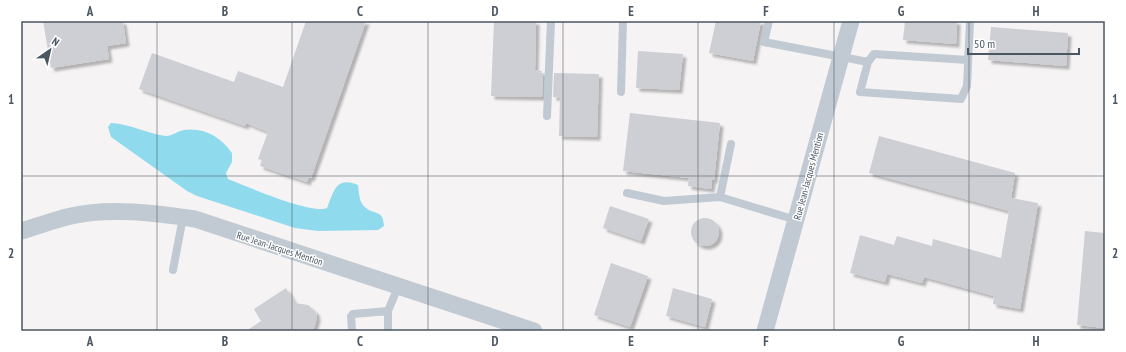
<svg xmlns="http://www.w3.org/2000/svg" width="1126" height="352" viewBox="0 0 1126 352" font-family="'PT Sans Narrow',sans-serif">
  <defs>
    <filter id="shadow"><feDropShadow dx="3.5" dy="3.5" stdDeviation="1" flood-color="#0004"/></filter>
  </defs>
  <rect width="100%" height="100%" fill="#f5f3f3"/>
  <path fill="#90daee" d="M111,123C131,124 148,134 166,136C172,136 178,131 184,130C204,127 221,137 232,153V162L226,173L228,179C246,186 312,215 327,208C334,191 336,176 358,185C359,192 359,203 365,207C374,216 383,208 384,226L378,230L318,231L295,228L197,196L187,191L111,137L108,127Z"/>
  <path fill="#cdcfd5" filter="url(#shadow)" d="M43,21H123L126,43L107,46L109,59L51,68Z
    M306,21H366L311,178L309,177L307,182L260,166L262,160L258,159L268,132L246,123L245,126L139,89L152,53L234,82L238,71L283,87Z
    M494,21H536L535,70L542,71L541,73H543L542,97L491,96Z
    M716,21H761L753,61L709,53Z
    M905,21H957L956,44L903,40Z
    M991,27L1068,33L1066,66L988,60Z
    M638,51L683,54L679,90L636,88Z
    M554,73L599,74L597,137L559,136L560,98L553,97Z
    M630,113L720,123L714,180H712L711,189L688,186L689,178L623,171Z
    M879,136L1015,173L1011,198L1038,203L1020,309L993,304L994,296L924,277L922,283L887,274L885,282L850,273L860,235L894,245L897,236L932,246L933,239L1001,258L1009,211L869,173Z
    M610,206L649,219L641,241L603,228Z
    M691 232a14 14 0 1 1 28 0a14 14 0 1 1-28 0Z
    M1085,231L1105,233V328L1077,325Z
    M611,263L648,276L630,327L594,315Z
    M286,288L295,303L308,305L316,312L317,318L313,331H246L261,321L254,309Z
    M673,288L712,299L705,327L666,316Z"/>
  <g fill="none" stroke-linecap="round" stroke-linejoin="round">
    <path stroke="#c1cad2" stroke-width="8" d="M769,21L764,42L868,62
      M968,60L874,54L868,62L860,92L961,99L967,86L970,21
      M621,92L623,21
      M547,116L551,21
      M627,193L664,201L720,197L796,220
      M720,197L731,144
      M173,270L183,217
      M352,331L351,316L353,314L388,311
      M388,331V311L398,287"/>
    <path stroke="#c1cad2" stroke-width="17" d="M21,231C38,226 54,220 71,216C109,207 157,213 195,219L534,331
      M765,331L851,21"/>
  </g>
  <path fill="none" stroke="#4a5661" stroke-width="1" stroke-opacity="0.55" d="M157,21V331M292,21V331M428,21V331M563,21V331M698,21V331M834,21V331M969,21V331M21,176H1105"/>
  <g text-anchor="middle" stroke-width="3" stroke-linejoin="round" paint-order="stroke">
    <g font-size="10" fill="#4a5661" stroke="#fff">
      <text transform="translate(808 176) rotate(-75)" y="4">Rue Jean-Jacques Mention</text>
      <text transform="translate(280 248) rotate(18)" y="4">Rue Jean-Jacques Mention</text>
    </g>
  </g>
  <rect width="1126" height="352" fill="none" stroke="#ffffff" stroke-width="44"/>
  <g transform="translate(50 50) rotate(34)" stroke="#ffffff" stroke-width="3" paint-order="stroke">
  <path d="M0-3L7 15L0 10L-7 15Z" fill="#4a5661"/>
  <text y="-6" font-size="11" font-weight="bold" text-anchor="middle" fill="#4a5661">N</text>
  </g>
  <path d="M968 48v6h111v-6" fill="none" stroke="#4a5661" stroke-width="2"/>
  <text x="974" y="48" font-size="12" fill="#4a5661" stroke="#ffffff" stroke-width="3" paint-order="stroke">50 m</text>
  <rect x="22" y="22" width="1082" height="308" fill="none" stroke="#4a5661" stroke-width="1.5"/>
  <g font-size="13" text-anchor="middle" font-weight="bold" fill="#4a5661">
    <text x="90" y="16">A</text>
    <text x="225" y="16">B</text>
    <text x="360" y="16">C</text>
    <text x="495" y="16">D</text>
    <text x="631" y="16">E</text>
    <text x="766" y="16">F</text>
    <text x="901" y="16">G</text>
    <text x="1036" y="16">H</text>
    <text x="11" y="104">1</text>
    <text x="1115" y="104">1</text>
    <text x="11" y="258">2</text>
    <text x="1115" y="258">2</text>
    <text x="90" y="346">A</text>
    <text x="225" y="346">B</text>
    <text x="360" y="346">C</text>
    <text x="495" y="346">D</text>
    <text x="631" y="346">E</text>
    <text x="766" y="346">F</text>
    <text x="901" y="346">G</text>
    <text x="1036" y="346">H</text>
  </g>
</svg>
